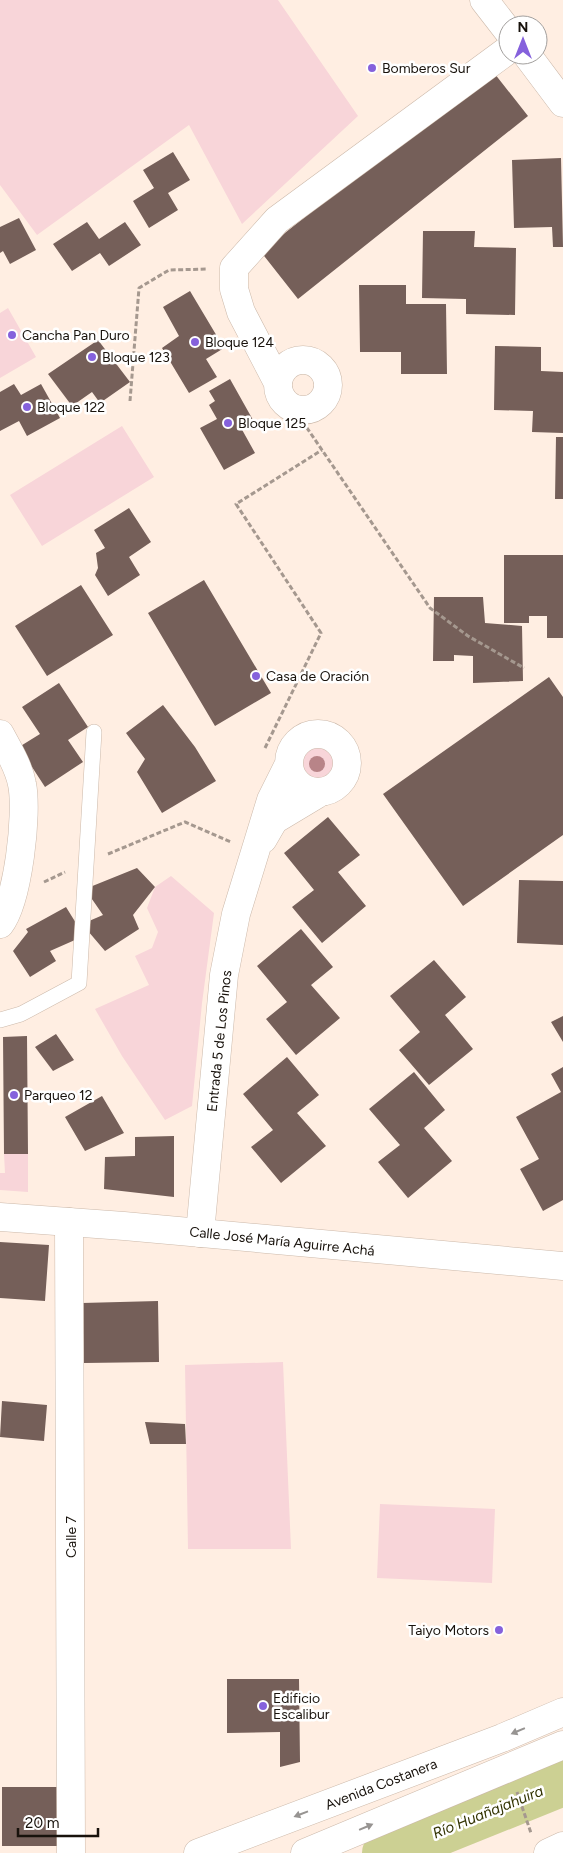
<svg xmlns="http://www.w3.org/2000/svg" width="563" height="1853" viewBox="0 0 563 1853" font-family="Figtree,sans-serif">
  <rect width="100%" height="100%" fill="#ffeee2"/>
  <path fill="#f8d5d9" d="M0,0H278L358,116L242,224L189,125L37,235L0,185Z
    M8,308L36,357L0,378V313Z
    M122,426L154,477L42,546L10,495Z
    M300 762a18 18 0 1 1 36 0a18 18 0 1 1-36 0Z
    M171,876L214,913L202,1003L192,1106L165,1120L122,1056L95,1009L149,985L135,956L152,948L158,932L147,908L155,887Z
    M4,1154H28V1192L0,1190V1173H5Z
    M283,1362L291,1549H188L185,1365Z
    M380,1504L495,1509L492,1583L377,1578Z"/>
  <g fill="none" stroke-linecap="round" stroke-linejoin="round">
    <path stroke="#ccd093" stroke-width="48" d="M386,1853L563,1782"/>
  </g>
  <path fill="#755f59" d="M491,69L528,116L298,299L261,252Z
    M173,152L190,180L168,193L178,210L149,228L133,201L154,188L143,170Z
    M561,158L563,247H553L552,227L514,228L512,160Z
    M19,218L36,250L10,264L3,251L0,253V227Z
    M87,222L99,239L125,222L141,245L109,266L100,253L72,271L53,244Z
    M423,231H475L474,247L516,248L515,315L466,314V299L422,298Z
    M359,285H406V304H446L447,374H401V352H360Z
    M190,291L224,348L206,359L217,377L189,393L162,348L179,336L163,307Z
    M98,340L130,382L100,403L92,392L72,406L48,374Z
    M495,346L541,347V371L563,372V433L532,432L533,411L494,410Z
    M230,379L253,420L240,426L255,453L224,470L200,428L217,419L209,405L215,401L209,391Z
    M14,384L21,395L41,384L60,418L27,436L19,421L0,431V392Z
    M556,437H563V499H555Z
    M129,508L151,542L129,557L140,575L108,596L95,575L98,568L96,553L105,548L94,530Z
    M504,555H563V638H547V616H529V623H504Z
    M204,580L271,693L215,726L148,613Z
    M81,585L113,635L47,676L15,626Z
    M434,597H483L485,623L522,626L523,681L473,683V656L454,655V661H433Z
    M549,677L563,697V835L463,906L383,794Z
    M59,683L88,727L68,740L83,762L45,787L19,747L40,734L22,707Z
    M163,705L195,747L216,781L162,813L137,772L145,759L126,733Z
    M328,817L360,855L338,872L366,906L322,943L292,907L314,890L284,853Z
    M137,868L155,887L133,915L139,929L105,951L82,924L103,915L85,889Z
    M519,880L563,881V945L517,943Z
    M66,907L84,936L50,951L56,961L30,977L13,951L28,932L26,929Z
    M301,929L333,967L311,985L340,1018L296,1055L266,1019L287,1002L257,966Z
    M434,960L466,997L445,1015L473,1049L429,1085L399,1050L420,1032L390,996Z
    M563,1016V1042L551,1022Z
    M56,1034L74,1060L53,1071L35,1047Z
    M27,1036L28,1154H4L3,1037Z
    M287,1057L319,1095L297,1113L326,1146L281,1183L251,1147L273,1130L243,1094Z
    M563,1067V1200L543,1211L520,1169L539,1159L516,1117L561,1092L551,1074Z
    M414,1072L445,1110L424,1128L452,1161L408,1198L378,1162L400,1145L369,1109Z
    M102,1096L124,1133L85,1151L65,1117Z
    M174,1136V1197L104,1189L105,1157L135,1156V1137Z
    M0,1242L49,1245L45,1301L0,1298Z
    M158,1301L159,1362L84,1363L82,1303Z
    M2,1401L47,1405L44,1441L0,1437Z
    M145,1422L185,1424L186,1444H150Z
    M227,1679H299L300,1762L280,1767V1732L227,1733Z
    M2,1787H67L68,1846H2Z"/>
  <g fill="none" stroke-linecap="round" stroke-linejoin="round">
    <defs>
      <path id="lane" d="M0,1020L21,1014L79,983L94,732"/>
      <path id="street" d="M278 385a25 25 0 1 1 50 0a25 25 0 1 1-50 0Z
        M277,381L241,312L234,289V268L277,220L508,50
        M289 763a29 29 0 1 1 58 0a29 29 0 1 1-58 0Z
        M0,734C8,749 19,767 22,784C28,813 18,901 0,924
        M263,839L274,820L319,793
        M69,1222L71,1853
        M200,1233L224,975L236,914L271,800L289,764
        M548,1853L563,1846"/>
      <path id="secondary" d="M484,0L508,31
        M527,55L563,103
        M0,1217L124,1226L563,1266
        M198,1853L502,1738L563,1712
        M305,1853L563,1745"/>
    </defs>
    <use href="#lane" stroke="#ccb9aa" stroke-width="16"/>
    <use href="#street" stroke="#ccb9aa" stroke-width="29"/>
    <use href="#secondary" stroke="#ccb9aa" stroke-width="29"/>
    <path stroke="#a5988f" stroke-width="3" stroke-dasharray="5 2.5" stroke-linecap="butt" d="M130,401L139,288L169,270L208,269
      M294,409L430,608L468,636L524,668
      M265,748L321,633L236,504L322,450
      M108,854L185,822L231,842
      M44,882L65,872
      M517,1792L531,1833"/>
    <use href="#lane" stroke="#fff" stroke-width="15"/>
    <use href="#street" stroke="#fff" stroke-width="28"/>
    <use href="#secondary" stroke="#fff" stroke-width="28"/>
  </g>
  <circle fill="#b88488" cx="317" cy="764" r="8"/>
  <defs><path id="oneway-solid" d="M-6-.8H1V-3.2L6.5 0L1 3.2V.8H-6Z" transform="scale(1.25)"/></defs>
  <g fill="#979492">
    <use href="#oneway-solid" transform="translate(518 1731) rotate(157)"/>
    <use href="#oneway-solid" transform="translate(301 1814) rotate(159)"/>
    <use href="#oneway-solid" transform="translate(366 1827) rotate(-23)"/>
  </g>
  <g fill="#8561dc" stroke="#fff" stroke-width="2">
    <circle cx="372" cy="68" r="5"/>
    <circle cx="12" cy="335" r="5"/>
    <circle cx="195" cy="342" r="5"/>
    <circle cx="92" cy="357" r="5"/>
    <circle cx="27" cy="407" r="5"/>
    <circle cx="228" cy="423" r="5"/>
    <circle cx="256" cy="676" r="5"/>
    <circle cx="14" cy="1095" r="5"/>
    <circle cx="499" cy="1630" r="5"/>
    <circle cx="263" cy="1706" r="5"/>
  </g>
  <g text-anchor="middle" stroke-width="5" stroke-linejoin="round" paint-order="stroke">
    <g font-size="14" fill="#18120c" stroke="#fff" text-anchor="start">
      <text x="382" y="73">Bomberos Sur</text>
      <text x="22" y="340">Cancha Pan Duro</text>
      <text x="205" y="347">Bloque 124</text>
      <text x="102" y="362">Bloque 123</text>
      <text x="37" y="412">Bloque 122</text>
      <text x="238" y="428">Bloque 125</text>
      <text x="266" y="681">Casa de Oración</text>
      <text x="24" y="1100">Parqueo 12</text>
      <text x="489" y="1635" text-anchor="end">Taiyo Motors</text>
      <text x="273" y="1703">Edificio<tspan x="273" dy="16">Escalibur</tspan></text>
    </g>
    <g font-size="14" fill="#18120c" stroke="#fff">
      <text transform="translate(219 1041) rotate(-84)" y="5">Entrada 5 de Los Pinos</text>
      <text transform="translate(282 1241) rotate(6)" y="5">Calle José María Aguirre Achá</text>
      <text transform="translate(71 1537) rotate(-90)" y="5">Calle 7</text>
      <text transform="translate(381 1784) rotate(-21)" y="5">Avenida Costanera</text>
    </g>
    <g font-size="15" font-style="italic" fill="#313200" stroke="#fff">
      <text transform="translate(488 1812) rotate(-22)" y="5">Río Huañajahuira</text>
    </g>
  </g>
  <g transform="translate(523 40)"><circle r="24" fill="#ffffff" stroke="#a3a09e"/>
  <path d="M0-4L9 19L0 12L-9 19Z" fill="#8561dc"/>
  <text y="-8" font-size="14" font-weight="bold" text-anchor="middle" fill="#18120c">N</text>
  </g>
  <path d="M18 1828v8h80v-8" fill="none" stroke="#18120c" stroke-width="2.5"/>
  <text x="25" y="1828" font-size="15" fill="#18120c" stroke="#ffffff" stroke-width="4" paint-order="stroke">20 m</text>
</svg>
